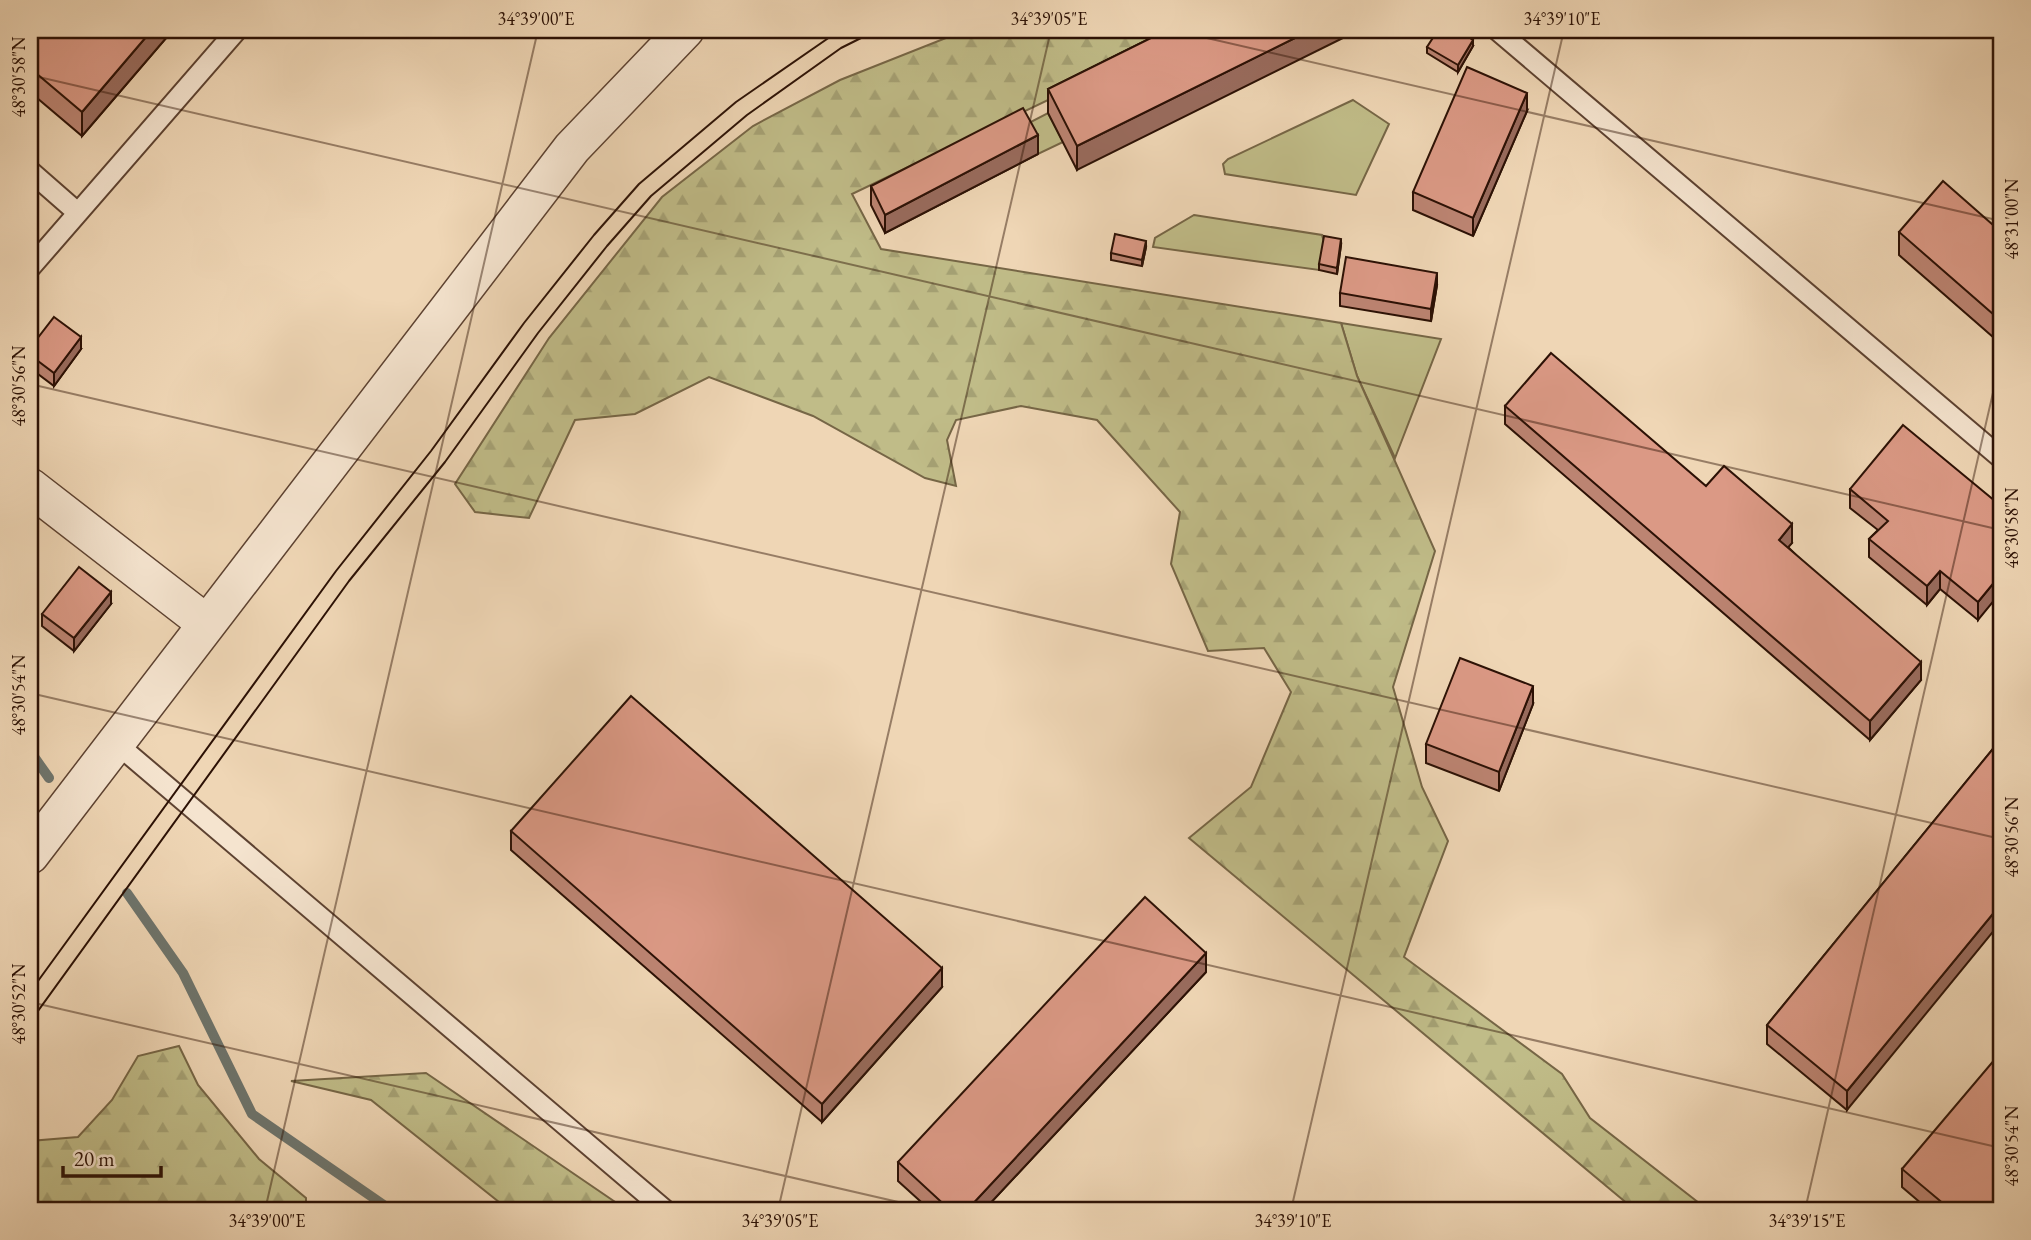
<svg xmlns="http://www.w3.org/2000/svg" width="2031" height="1240" viewBox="0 0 2031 1240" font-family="'EB Garamond',serif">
  <defs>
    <pattern id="forest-firs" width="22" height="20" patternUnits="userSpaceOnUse" patternTransform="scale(1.75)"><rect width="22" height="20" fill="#c0bc88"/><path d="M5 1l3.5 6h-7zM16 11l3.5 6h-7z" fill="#a5a174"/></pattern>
  </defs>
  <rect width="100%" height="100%" fill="#efd6b5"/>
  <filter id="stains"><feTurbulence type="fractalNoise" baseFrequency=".00286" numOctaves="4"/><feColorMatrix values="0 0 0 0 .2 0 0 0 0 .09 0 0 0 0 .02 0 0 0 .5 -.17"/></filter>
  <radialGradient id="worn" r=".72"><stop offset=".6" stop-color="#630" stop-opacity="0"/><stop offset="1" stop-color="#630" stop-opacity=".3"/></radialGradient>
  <path fill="#c0bc88" stroke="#766646" stroke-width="2" d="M1353,100L1389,124L1356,195L1225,174L1223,164L1228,159Z
    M1048,113L1063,142L1038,154L1023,126Z
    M1194,215L1322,235L1324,242L1319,270L1153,247L1155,238Z
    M1341,323L1441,339L1395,458L1357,376Z"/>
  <path fill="url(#forest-firs)" stroke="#766646" stroke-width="2" d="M966,30H1194L852,194L881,249L1341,323L1357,376L1435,551L1393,687L1422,787L1448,841L1404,957L1562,1074L1590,1118L1708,1210H1635L1189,838L1251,787L1291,692L1264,648L1208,651L1171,564L1180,512L1097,420L1021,406L956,420L947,440L956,486L925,478L813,416L709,377L635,414L575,420L529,518L475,512L455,484L549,338L662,197L753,126L840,80Z
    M179,1046L198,1085L259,1159L306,1198V1210H30V1141L78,1137L112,1100L138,1056Z
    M426,1073L627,1210H628H509L371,1100L291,1081Z"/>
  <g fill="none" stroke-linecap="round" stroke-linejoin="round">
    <path stroke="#6e756d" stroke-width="10" d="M30,751L49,778
      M127,893L183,973L252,1114L391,1210"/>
    <defs>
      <path id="service" d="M1497,30L2001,458
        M30,171L78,213
        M30,268L237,30
        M117,744L665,1210"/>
      <path id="minor" d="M30,487L207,624
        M30,855L572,148L685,30"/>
    </defs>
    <use href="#service" stroke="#5d4231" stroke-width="23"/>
    <use href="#minor" stroke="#5d4231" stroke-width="40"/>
    <use href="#service" stroke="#f5e4cf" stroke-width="19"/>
    <use href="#minor" stroke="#f5e4cf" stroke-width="37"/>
    <path stroke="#2c1105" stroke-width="2" d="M30,992L336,571L431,451L524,323L594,235L639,184L736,102L840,30
      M30,1022L349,581L445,462L538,333L607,246L651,196L747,115L841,48L877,30"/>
  </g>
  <path fill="#bc8472" stroke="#2c1105" stroke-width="2" d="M30,30H173L82,136L30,92Z
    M1167,30L1077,170L1048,113V89Z
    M1473,46L1458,72L1427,53V47Z
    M1527,111L1473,236L1413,210V192Z
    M1038,154L885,233L871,205V186Z
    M1899,232H2001V344L1899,255Z
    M1341,245L1337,274L1319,270V264Z
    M1146,247L1142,266L1111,260V253Z
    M1437,285L1431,321L1340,306V293Z
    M30,348L81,349L54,386L30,368Z
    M1505,406L1706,486L1792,543L1788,547L1921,680L1870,740L1505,424Z
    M1850,489L2001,506L1978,620L1940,589L1927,605L1869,557V539L1878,530L1850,508Z
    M111,604L74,651L42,626V614Z
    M1533,704L1499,791L1426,763V744Z
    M2001,739L1847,1110L1767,1044V1025Z
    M511,831L942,987L822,1122L511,850Z
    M1206,972L984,1210H930L898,1181V1162Z
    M1902,1169L2001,1210H1929L1902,1187Z"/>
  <path fill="#996b5d" stroke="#2c1105" stroke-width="2" d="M152,30H173L82,136V112Z
    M1311,30H1359L1077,170V146Z
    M1473,40V46L1458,72V65Z
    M1527,93V111L1473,236V218Z
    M1038,135V154L885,233V215Z
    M1341,239V245L1337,274V268Z
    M1146,241V247L1142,266V260Z
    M1437,273V285L1431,321V309Z
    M81,337V349L54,386V373Z
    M1792,524V543L1779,558V540Z
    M1940,571V589L1927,605V586Z
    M2001,574V592L1978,620V602Z
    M111,592V604L74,651V638Z
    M1921,662V680L1870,740V721Z
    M1533,686V704L1499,791V772Z
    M2001,904V922L1847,1110V1091Z
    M1206,953V972L984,1210H967Z
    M942,968V987L822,1122V1104Z"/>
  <path fill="#db9985" stroke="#2c1105" stroke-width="2" d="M30,30H152L82,112L30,68Z
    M1167,30H1311L1077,146L1048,89Z
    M1438,30H1457L1473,40L1458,65L1427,47Z
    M1467,67L1527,93L1473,218L1413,192Z
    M1023,108L1038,135L885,215L871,186Z
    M1943,181L2001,232V321L1899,232Z
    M1115,234L1146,241L1142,260L1111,253Z
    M1324,236L1341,239L1337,268L1319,264Z
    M1346,257L1437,273L1431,309L1340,293Z
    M54,317L81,337L54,373L30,355V348Z
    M1551,353L1706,486L1724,466L1792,524L1779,540L1921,662L1870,721L1505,406Z
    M1903,425L2001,506V574L1978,602L1940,571L1927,586L1869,539L1888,521L1850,489Z
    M79,567L111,592L74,638L42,614Z
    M1460,658L1533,686L1499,772L1426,744Z
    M631,696L942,968L822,1104L511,831Z
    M2001,739V904L1847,1091L1767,1025Z
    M1145,897L1206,953L967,1210H950L898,1162Z
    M2001,1052V1210H1951L1902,1169Z"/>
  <path fill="none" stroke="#2c1105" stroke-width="2" stroke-opacity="0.45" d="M1172,30L2001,221M30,75L2001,530M30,384L2001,839M30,693L2001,1148M30,1002L933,1210M265,1210L538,30M778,1210L1051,30M1291,1210L1564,30M1805,1210L2001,358"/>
  <rect width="2031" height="1240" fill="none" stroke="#efd6b5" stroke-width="77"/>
  <path d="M63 1166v10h98v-10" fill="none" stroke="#2c1105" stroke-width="3.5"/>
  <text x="74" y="1166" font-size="21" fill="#2c1105" stroke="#f5e4cf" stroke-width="5" paint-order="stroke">20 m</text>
  <rect x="38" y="38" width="1955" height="1164" fill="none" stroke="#2c1105" stroke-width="2.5"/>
  <g font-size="18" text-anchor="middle" fill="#2c1105">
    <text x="536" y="25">34°39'00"E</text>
    <text x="1049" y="25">34°39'05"E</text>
    <text x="1562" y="25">34°39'10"E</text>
    <text transform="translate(19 77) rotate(-90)" y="6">48°30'58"N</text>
    <text transform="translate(2012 219) rotate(-90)" y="6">48°31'00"N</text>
    <text transform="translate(19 386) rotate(-90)" y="6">48°30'56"N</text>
    <text transform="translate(2012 528) rotate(-90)" y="6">48°30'58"N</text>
    <text transform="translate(19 695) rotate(-90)" y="6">48°30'54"N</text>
    <text transform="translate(2012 837) rotate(-90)" y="6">48°30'56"N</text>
    <text transform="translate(19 1004) rotate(-90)" y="6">48°30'52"N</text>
    <text transform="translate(2012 1146) rotate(-90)" y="6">48°30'54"N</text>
    <text x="267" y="1227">34°39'00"E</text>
    <text x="780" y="1227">34°39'05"E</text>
    <text x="1293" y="1227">34°39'10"E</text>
    <text x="1807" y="1227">34°39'15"E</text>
  </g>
  <rect width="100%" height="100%" filter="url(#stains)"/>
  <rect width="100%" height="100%" fill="url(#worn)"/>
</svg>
